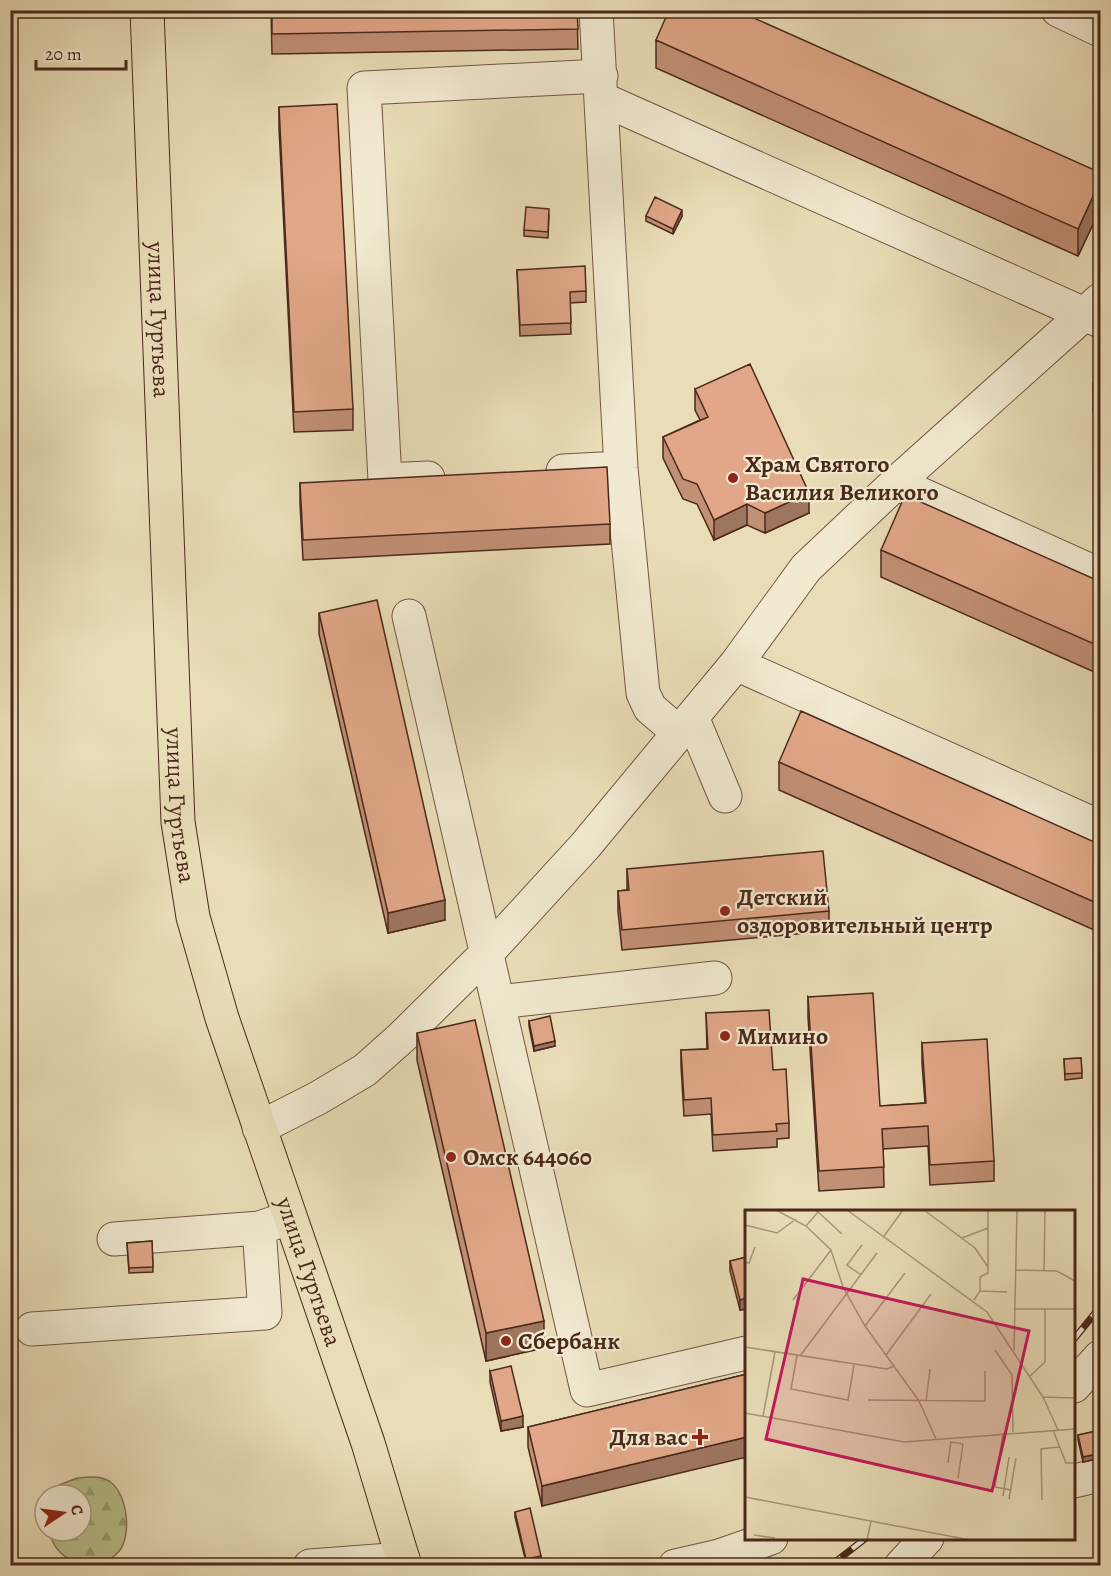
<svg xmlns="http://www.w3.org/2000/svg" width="1111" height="1576" viewBox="0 0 1111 1576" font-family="Alegreya,serif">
  <defs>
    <pattern id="forest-firs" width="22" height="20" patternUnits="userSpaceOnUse" patternTransform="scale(1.5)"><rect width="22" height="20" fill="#b9c08d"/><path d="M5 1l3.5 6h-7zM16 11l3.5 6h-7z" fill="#989c72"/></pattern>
  </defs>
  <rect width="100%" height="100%" fill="#e9ddb7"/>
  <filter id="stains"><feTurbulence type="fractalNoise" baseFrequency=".00333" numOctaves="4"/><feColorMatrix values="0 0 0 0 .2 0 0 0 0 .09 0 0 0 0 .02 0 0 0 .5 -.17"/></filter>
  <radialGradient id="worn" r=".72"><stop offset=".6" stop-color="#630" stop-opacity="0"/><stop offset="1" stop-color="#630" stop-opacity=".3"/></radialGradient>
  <path fill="url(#forest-firs)" stroke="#827454" stroke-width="1.5" d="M77,1478C88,1477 99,1475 109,1481C127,1493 132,1533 120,1550C100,1576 53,1564 50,1531H81V1495H52L59,1485Z"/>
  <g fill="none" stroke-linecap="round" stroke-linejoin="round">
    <defs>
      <path id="minor" d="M596,10L621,468L643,693L650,708L679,733
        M1058,10L1100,30
        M602,99L1100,321
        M563,471L621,468
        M428,478L385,480L364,88L601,76
        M896,483L1100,575
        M409,616L587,1390L746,1353
        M736,664L1100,827
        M692,717L725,796
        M498,1002L715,978
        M259,1128L318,1098L365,1070L402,1037L487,953L585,846L736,664L806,568L896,483L1100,300
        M114,1239L259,1228L280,1221
        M32,1329L265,1313L259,1228
        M1074,1386L1100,1357
        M1074,1481L1100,1475
        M310,1566L403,1559
        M675,1566L719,1556L771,1538
        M901,1566L927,1538"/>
      <g id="major">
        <path id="s1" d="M147,10L178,822L193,917L222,1018L368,1443L405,1566"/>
      </g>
    </defs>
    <use href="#minor" stroke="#725642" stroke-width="35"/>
    <use href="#major" stroke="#4a291b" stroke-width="35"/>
    <use href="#minor" stroke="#f1e9d0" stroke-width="33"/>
    <use href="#major" stroke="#e9ddb7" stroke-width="33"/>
    <defs>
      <path id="rail" d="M1074,1339L1100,1307
        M830,1566L866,1538"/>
    </defs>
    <use href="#rail" stroke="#4a291b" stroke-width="7"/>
    <use href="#rail" stroke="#f1e9d0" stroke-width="4.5" stroke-dasharray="14" stroke-linecap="butt"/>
  </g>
  <path fill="#c29075" stroke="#4a291b" stroke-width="1.5" d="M271,10H577L578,49L272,54Z
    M656,40L1101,173V207L1078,256L656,68Z
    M279,107L353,409V430L294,432L279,128Z
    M549,215L548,238L524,236V230Z
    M646,216H682L673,234L646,221Z
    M517,270L586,291V302L570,303L571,334L520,336Z
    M1093,384L1101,387V415L1093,412Z
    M695,389L809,513L765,533L747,525L714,540L697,504L683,499L663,458V437L700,420L695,410Z
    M300,483L610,524V544L303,560L300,503Z
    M881,550L1101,582V675L881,577Z
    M319,613L445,920L388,933L319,634Z
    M779,762L1101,845V933L779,790Z
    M627,869L829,911V931L622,950L618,911V891L627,890Z
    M808,997L880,1106L925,1103L922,1063V1043L994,1161V1181L930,1185L928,1146L883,1149L884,1187L819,1191L808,1017Z
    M706,1013L773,1070L789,1123V1138L777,1139V1147L713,1151L711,1114L684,1116L681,1066V1050L707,1049Z
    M529,1021L555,1046L534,1051L529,1026Z
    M417,1033L544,1348L486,1361L417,1060Z
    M1081,1058L1082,1078L1065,1080L1064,1059Z
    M152,1241L153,1272L129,1273L127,1243Z
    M747,1257V1309L740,1310L730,1271V1261Z
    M490,1371L523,1427L501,1431L490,1382Z
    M747,1374L542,1506L528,1447V1427Z
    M1101,1430V1458L1083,1462L1078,1440V1435Z
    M515,1512L541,1562H538V1566H524V1563L526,1562L515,1517Z"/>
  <path fill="#9e755f" stroke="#4a291b" stroke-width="1.5" d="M1101,179V207L1078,256V229Z
    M682,210V216L673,234V229Z
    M809,493V513L765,533V513Z
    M747,504V525L714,540V520Z
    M445,900V920L388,933V913Z
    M555,1041V1046L534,1051V1046Z
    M747,1298V1309L740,1310V1300Z
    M544,1321V1348L486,1361V1333Z
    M523,1416V1427L501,1431V1421Z
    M747,1437V1457L542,1506V1486Z
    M1101,1453V1458L1083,1462V1457Z
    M541,1556V1562L526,1565V1559Z"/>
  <path fill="#e1a788" stroke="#4a291b" stroke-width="1.5" d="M272,10H577L578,29L272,34Z
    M669,10H736L1101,173V179L1078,229L656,40Z
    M337,104L353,409L294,412L279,107Z
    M655,197L682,210L673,229L646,216Z
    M526,207L549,209L548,232L524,230Z
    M585,266L586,291L570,292L571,323L520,325L517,270Z
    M750,364L809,493L765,513L747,504L714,520L697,484L683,479L663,437L708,417L695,389Z
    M1101,368V387L1093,384Z
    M607,467L610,524L303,540L300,483Z
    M905,495L1101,582V647L881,550Z
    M377,600L445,900L388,913L319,613Z
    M801,711L1101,845V905L779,762Z
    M823,851L829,911L622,930L618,891L629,890L627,869Z
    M873,993L880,1106L926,1103L922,1043L987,1039L994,1161L930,1165L928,1126L882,1129L884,1167L819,1171L808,997Z
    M769,1010L773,1070L786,1069L789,1123L776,1124L777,1131L713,1135L711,1098L684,1100L681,1050L708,1049L706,1013Z
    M550,1016L555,1041L534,1046L529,1021Z
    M475,1020L544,1321L486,1333L417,1033Z
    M1081,1058L1082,1073L1065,1074L1064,1059Z
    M152,1241L153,1267L129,1268L127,1243Z
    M747,1257V1298L740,1300L730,1261Z
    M511,1366L523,1416L501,1421L490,1371Z
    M747,1374V1437L542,1486L528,1427Z
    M1101,1430V1453L1083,1457L1078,1435Z
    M530,1508L541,1556L526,1559L515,1512Z
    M537,1560L538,1566H524V1563Z"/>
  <g fill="#8f2418" stroke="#f1e9d0" stroke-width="2">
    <circle cx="733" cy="478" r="6"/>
    <circle cx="725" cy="911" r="6"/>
    <circle cx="725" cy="1036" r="6"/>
    <circle cx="451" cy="1157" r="6"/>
    <circle cx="506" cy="1341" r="6"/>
    <path d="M697 1428h6v6h6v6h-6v6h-6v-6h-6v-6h6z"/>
  </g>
  <g text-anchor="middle" stroke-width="4.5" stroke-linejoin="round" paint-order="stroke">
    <g font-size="24" fill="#4a291b" stroke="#f1e9d0">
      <text dy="8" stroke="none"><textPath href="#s1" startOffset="310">улица Гуртьева</textPath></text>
      <text dy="8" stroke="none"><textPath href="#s1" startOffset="796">улица Гуртьева</textPath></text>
      <text dy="8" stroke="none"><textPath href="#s1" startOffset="1282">улица Гуртьева</textPath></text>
    </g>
    <g font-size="24" font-weight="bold" fill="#4a291b" stroke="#f1e9d0" text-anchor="start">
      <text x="745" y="472">Храм Святого<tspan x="745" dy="28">Василия Великого</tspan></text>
      <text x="737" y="905">Детский<tspan x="737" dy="28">оздоровительный центр</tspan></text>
      <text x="737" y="1044">Мимино</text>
      <text x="463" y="1165">Омск 644060</text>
      <text x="518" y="1349">Сбербанк</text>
      <text x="688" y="1445" text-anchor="end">Для вас</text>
    </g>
  </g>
  <g transform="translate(745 1210)">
    <rect width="330" height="330" fill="#e9ddb7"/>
    <path fill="none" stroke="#a99579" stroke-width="1.5" d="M31,0L61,16L86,40L98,77L120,116L174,191L191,229M71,0L97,24M102,0L242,102L298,187L313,220M179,0L230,38L243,57M0,15L32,23L51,9M61,16L73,2M139,26L158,0M217,28L243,18M0,52L4,53L10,37M271,60L312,61L330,71M299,60L300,0M116,65L102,55L117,35M235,81L262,82M48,90L86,40M229,90L235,81V67L243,63V0M269,99H330M120,116L160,63M0,137L142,159L149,156M250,140L267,165L268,222M269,140L272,0M52,145L46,179L103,190L109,155M141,145L186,84M55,146L132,43M285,166L300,152V99M298,187L330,188M123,190L240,191V161M181,191L185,159M0,203L159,232L330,219M18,206L30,142M308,220L321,253H330M258,223L250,277L266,280M206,232L218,234L213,268M203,253L206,231M258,286L264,247M0,287L225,330M264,289L271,248M297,290L296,239L314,237M9,325L30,328M122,330L126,311"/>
    <path fill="#c2185b" fill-opacity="0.15" stroke="#c2185b" stroke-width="3" d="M58,69L284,121L247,281L21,229Z"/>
    <rect width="330" height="330" fill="none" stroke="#4a291b" stroke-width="3"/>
  </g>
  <rect width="1111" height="1576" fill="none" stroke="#e9ddb7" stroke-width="36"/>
  <rect x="12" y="12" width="1087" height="1552" fill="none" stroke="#4a291b" stroke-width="3"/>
  <rect x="18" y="18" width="1075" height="1540" fill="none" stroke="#4a291b" stroke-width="1.5"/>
  <g transform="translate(63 1513) rotate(77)"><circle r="28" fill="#f1e9d0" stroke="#ae9c88" stroke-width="1.5"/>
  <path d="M0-4.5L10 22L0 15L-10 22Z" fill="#8f2418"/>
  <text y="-9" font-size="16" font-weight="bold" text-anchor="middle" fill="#4a291b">С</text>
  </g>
  <path d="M36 60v9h90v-9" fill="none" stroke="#4a291b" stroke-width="3"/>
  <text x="45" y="60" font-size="18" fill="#4a291b" stroke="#f1e9d0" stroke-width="4.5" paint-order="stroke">20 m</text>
  <rect width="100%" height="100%" filter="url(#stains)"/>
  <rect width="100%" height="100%" fill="url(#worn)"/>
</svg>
